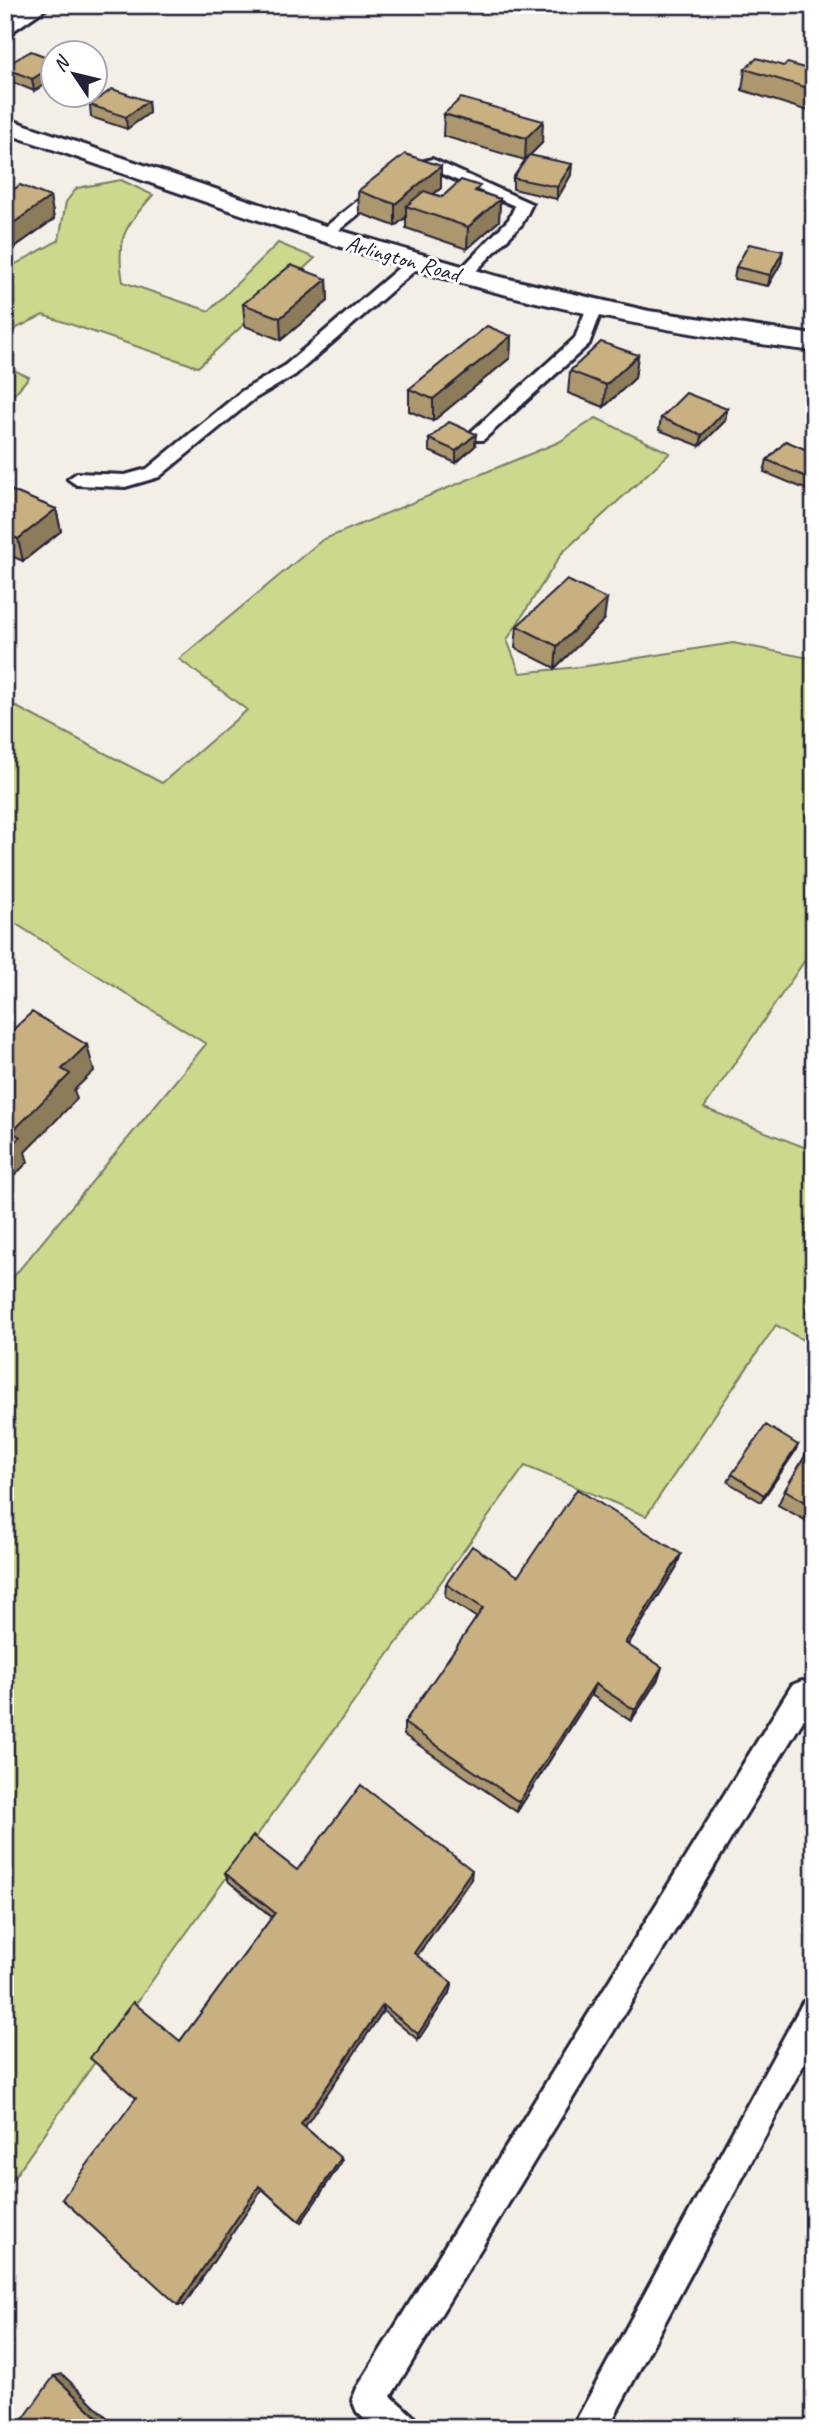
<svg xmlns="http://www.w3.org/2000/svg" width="819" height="2433" viewBox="0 0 819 2433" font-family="Caveat,sans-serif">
  <rect width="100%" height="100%" fill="#f4efe6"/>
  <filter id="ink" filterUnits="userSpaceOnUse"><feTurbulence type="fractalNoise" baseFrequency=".0143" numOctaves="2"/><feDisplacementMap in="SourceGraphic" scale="14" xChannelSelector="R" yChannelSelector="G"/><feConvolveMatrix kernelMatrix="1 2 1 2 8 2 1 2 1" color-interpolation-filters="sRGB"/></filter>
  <g filter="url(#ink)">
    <path fill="#ccd88c" stroke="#777d64" stroke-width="2" d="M121,180L153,195C125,227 115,238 123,282L209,311L278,243L315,258L198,367L43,315L5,334V270L59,240L66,202L77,188Z
      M5,366L29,377L5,405Z
      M596,418L670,453L562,553L507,640L520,673L587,666L733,643L814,659V947L704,1108L814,1151V1346L776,1325L646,1516L525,1466L166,1961L5,2190V1287L206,1044L5,917V701L162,783L247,710L179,659L322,540L559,442Z"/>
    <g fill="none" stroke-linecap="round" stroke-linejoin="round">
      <defs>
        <path id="service" d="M432,159L532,204L522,224L468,279H456L454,276L509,219L515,206L431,169L407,175L328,239L322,241L314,236L397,169Z
          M414,258L420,260L422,263L420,266L295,375L254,399L159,477L125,487L77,485L68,479L77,473L125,475L147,469L242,391L283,367L408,260Z
          M595,302L603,307L589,344L483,440H471L468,436L471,432L575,338L587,307Z
          M802,1681L814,1686V1717L807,1714L391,2396L413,2416L418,2428H374L357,2412L352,2400L357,2388L792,1685Z
          M814,1997V2045L608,2428H572L803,2002Z"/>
        <path id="minor" d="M24,5H51L13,31L5,33V17Z"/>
        <path id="tertiary" d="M5,118L325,226L496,276L649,311L814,335V351C701,337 590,317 480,288C319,245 163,186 5,133Z"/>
      </defs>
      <use href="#service" stroke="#22223b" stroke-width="6"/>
      <use href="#minor" stroke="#22223b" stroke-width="6"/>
      <use href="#tertiary" stroke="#22223b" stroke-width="6"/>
      <use href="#service" fill="#fff" fill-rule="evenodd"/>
      <use href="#minor" fill="#fff" fill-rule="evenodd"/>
      <use href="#tertiary" fill="#fff" fill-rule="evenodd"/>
    </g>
    <path fill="#ac976e" stroke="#22223b" stroke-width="2" d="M52,59L34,91L5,79V66Z
      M783,66L814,71V113L742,90L745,69Z
      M148,101L149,113L127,129L91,117L90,105Z
      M444,114L542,143L530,155L571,175L557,199L513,189V178L527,157L525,160L443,136Z
      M441,166V188L434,194L442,197L480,192L500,199L499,221L467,249L406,228V217L395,226L359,213L358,191Z
      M5,192L9,193L50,197L54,219L9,251L5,249Z
      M781,263L768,286L734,279L736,267Z
      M327,279L328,301L281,340L245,326L243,304Z
      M511,336L510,358L433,421L409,411V389Z
      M638,355L635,378L604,407L568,393L570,371Z
      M727,409L725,421L700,446L659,430L661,418Z
      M429,439L475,446L456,463L429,451Z
      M814,453V488L810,491L764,472L767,460Z
      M5,488L56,509L61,531L23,561L5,553Z
      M604,620L555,668L515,648L517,626Z
      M814,1441V1525L778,1505L785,1490Z
      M798,1445L794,1453L761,1502L728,1482L732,1474Z
      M676,1568L628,1645L662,1667L658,1679L631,1721L591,1695L517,1812L404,1735V1723L477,1618L445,1597L446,1584L518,1576Z
      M297,1870L471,1879L417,1956L452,1983L451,1990L418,2040L383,2011L304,2126L342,2161L301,2223L262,2189L184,2305L180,2041L272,1917L229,1882L225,1873Z"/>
    <path fill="#8c7b5a" stroke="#22223b" stroke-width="2" d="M52,67V80L34,91L32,79Z
      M148,101L149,113L127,129L126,117Z
      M543,121L542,143L525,160L526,138Z
      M572,164L571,175L557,199V187Z
      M441,166V188L415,209L406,206V217L395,226V204Z
      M50,197L54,219L9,251L5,229Z
      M500,199L499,221L467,249L468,227Z
      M783,251L781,263L768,286L770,275Z
      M327,279L328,301L281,340L280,318Z
      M511,336L510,358L433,421V399Z
      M638,355L635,378L604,407L606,385Z
      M727,409L725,421L700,446L702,435Z
      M476,434L475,446L456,463V451Z
      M814,478V488L810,491L813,480Z
      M56,509L61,531L23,561L18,539Z
      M607,599L604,620L555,668L557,646Z
      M87,1045L94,1071L74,1090L77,1099L25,1152L28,1162L5,1185V1152L12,1132L62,1069Z
      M798,1445L794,1453L761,1502L764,1495Z
      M681,1554L676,1568L621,1655L625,1643Z
      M662,1667L658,1679L631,1721L635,1710Z
      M595,1684L591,1695L517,1812L519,1802Z
      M472,1870L471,1879L414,1960V1953Z
      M452,1983L451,1990L418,2040V2034Z
      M383,2005V2011L304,2128L301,2124Z
      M341,2158L342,2161L301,2223L299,2221Z
      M259,2186L263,2188L184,2305H178Z
      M62,2374L118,2428H109L54,2376Z"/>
    <path fill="#c8b080" stroke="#22223b" stroke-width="2" d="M31,51L52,59V67L32,79L5,68V66Z
      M757,58L783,66L788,63L814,71L812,74L814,75V90L745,69Z
      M112,89L148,101L126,117L90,105Z
      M461,98L543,121L526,138L444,114Z
      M405,154L441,166L395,204L358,191Z
      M529,155L572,164L557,187L513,178Z
      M461,180L480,186L475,191L500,199L468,227L406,206L424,191L442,197Z
      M20,185L50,197L5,229V192L9,193Z
      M749,244L783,251L770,275L736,267Z
      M291,265L327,279L280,318L243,304Z
      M487,326L511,336L433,399L409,389Z
      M601,342L638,355L606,385L570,371Z
      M686,393L727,409L702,435L661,418Z
      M449,422L476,434L456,451L429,439Z
      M786,441L814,453V478L813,480L767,460Z
      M5,488L56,509L18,539L5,533Z
      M567,580L607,599L557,646L517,626Z
      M32,1012L87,1045L62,1069L70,1074L12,1132L20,1137L5,1152V1045L9,1042L5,1040V1037Z
      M766,1425L798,1445L764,1495L732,1474Z
      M814,1441V1507L785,1490Z
      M577,1489L681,1554L625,1643L662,1667L635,1710L595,1684L519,1802L404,1723L483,1608L446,1584L472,1546L518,1576Z
      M361,1785L472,1870L414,1953L452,1983L418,2034L383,2005L301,2124L341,2158L299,2221L259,2186L178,2305L62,2199L136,2098L90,2058L133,2002L180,2041L275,1913L225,1873L253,1836L297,1870Z
      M54,2376L109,2428H17Z"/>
  </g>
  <g text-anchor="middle" stroke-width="6" stroke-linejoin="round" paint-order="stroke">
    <g font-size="23" fill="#22223b" stroke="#fff">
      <text transform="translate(403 258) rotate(16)" y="8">Arlington Road</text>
    </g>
  </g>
  <rect width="819" height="2433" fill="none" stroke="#fff" stroke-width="28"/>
  <rect x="14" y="14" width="791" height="2405" fill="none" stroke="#22223b" stroke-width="2.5" filter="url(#ink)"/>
  <g transform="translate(74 74) rotate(305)"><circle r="33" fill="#ffffff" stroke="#a7a7b1" stroke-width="2"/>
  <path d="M0-5L12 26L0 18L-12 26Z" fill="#22223b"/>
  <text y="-10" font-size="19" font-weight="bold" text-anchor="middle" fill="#22223b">N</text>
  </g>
</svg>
